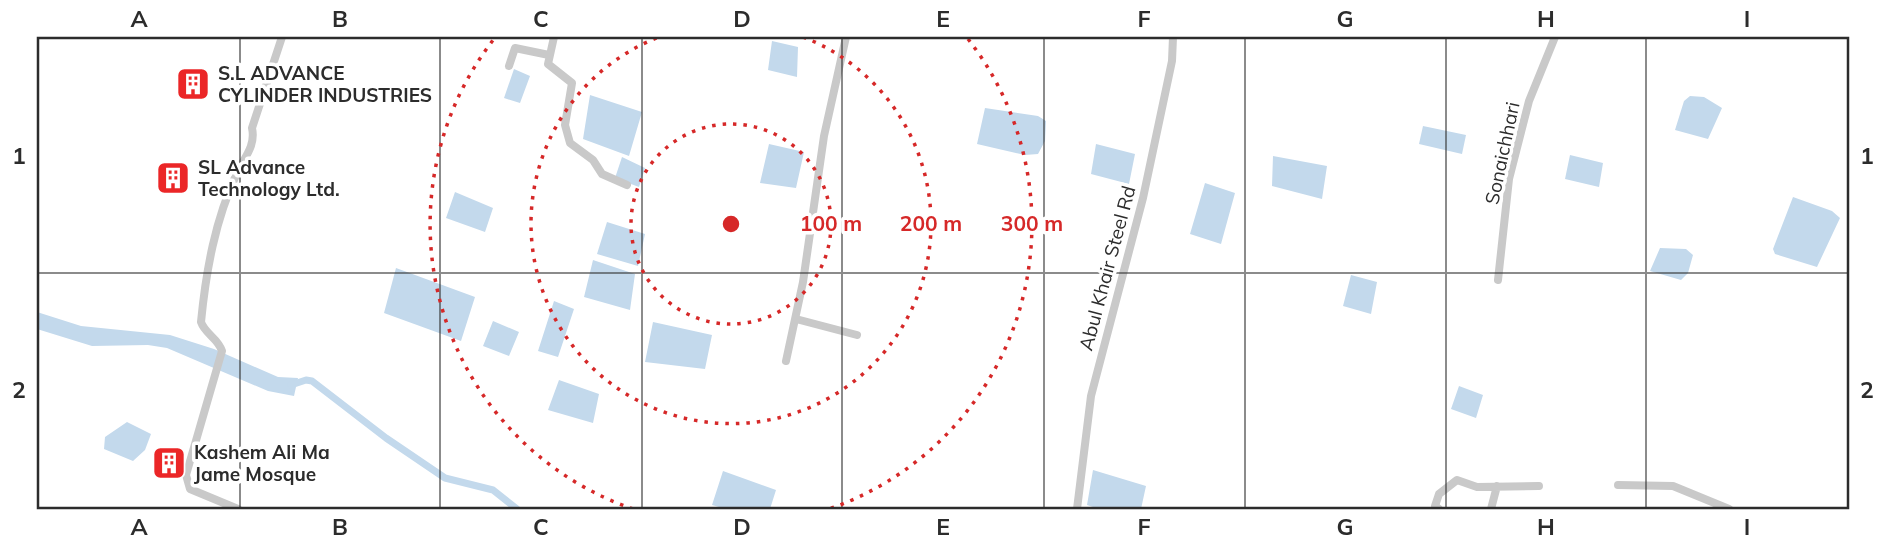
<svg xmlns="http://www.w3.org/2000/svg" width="1886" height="546" viewBox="0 0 1886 546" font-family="Mulish,sans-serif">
  <rect width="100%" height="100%" fill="#fff"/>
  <path fill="#c3d9ec" d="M772,41L798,47L797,77L768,70Z
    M514,69L530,76L520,103L504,98Z
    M590,95L642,112L629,156L583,139Z
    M1690,96L1704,97L1722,108L1708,139L1675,130L1684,101Z
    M985,108L1038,116L1046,121L1045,141L1038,154L1025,155L977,144Z
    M1423,126L1466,135L1462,154L1419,144Z
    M769,144L804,152L796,188L760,183Z
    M1096,144L1135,154L1129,184L1091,174Z
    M1570,155L1603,163L1599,187L1565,179Z
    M1273,156L1327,166L1322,199L1272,186Z
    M622,157L645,168L639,187L615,178Z
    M1205,183L1235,193L1221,244L1190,234Z
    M455,192L493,208L485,232L446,218Z
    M1793,197L1832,211L1840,218L1817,267L1775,254L1773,249Z
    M607,222L645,234L638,266L597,254Z
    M1660,248L1686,249L1693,255L1688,273L1681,280L1650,271Z
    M593,260L635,274L630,310L584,297Z
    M396,268L475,297L461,341L384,313Z
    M1351,275L1377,282L1371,314L1343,306Z
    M554,301L574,309L558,357L538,351Z
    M37,312L81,326L170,335L214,349L278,377L298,378L294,396L268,391L167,348L148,345L92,346L37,329Z
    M493,321L519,332L509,356L483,346Z
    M653,322L712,335L705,369L645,362Z
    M559,380L599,394L593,423L548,410Z
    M1459,386L1483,395L1476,418L1451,409Z
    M127,422L151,434L145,450L133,461L104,449L105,437Z
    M1093,470L1146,486L1141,509H1099L1087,505Z
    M723,471L776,490L770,509H726L712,505Z"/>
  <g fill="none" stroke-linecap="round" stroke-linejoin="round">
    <path stroke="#c3d9ec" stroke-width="7" d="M291,385L306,380L312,381L386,438L445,478L493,490L517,509"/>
    <path stroke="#c9c9c9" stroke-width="8" d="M554,37L548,64L572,83L565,125L570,143L593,160L602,174L627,185
      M509,66L515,48L549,55
      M1498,280L1509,179L1529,101L1555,37
      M796,319L857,335
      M786,361L803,282L824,136L846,37
      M1618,485L1673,486L1729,509
      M238,509L190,489L186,475L222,351C218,338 205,334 201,322C206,271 215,220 237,173C244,158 256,146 252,128L282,37
      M1077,509L1091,396L1143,198L1172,61L1173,37
      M1439,509L1435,506L1439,494L1457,480L1477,487L1539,486
      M1491,509L1497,486"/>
  </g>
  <path fill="none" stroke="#2c2c2c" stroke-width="2" stroke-opacity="0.55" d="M240,37V509M440,37V509M642,37V509M842,37V509M1044,37V509M1245,37V509M1446,37V509M1646,37V509M37,273H1849"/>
  <g fill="none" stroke="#d62828" stroke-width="3.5" stroke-dasharray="3.5 7">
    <circle cx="731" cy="224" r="100"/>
    <path d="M803 37A200 200 0 1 1 659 37"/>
    <path d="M633 509A301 301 0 0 1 494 39M968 39A301 301 0 0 1 829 509"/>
  </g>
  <defs>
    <symbol id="building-square" viewBox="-11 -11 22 22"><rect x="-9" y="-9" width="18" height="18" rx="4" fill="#eb2627" stroke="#fff"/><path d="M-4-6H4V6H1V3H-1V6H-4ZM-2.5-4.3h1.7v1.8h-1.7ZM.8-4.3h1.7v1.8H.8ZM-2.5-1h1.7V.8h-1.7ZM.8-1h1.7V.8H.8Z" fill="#fff"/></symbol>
  </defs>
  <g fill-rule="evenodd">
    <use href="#building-square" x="174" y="65" width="38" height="38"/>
    <use href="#building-square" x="154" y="159" width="38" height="38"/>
    <use href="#building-square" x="150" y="444" width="38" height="38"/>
  </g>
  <g text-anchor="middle" stroke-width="7" stroke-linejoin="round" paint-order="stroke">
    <g font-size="19" font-weight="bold" fill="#2c2c2c" stroke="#fff" text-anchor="start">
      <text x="218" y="80">S.L ADVANCE<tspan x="218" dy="22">CYLINDER INDUSTRIES</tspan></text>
      <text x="198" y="174">SL Advance<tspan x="198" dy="22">Technology Ltd.</tspan></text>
      <text x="194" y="459">Kashem Ali Ma<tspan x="194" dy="22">Jame Mosque</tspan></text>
    </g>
    <g font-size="19" fill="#2c2c2c" stroke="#fff">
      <text transform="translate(1502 153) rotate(-78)" y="7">Sonaichhari</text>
      <text transform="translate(1107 268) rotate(-75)" y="7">Abul Khair Steel Rd</text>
    </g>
  </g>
  <circle cx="731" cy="224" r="10" fill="#d62828" stroke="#fff" stroke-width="3.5"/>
  <g font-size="21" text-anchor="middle" font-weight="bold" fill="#d62828" stroke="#fff" stroke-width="7" stroke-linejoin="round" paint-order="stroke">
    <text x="831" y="231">100 m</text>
    <text x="931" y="231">200 m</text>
    <text x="1032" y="231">300 m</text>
  </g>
  <rect width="1886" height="546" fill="none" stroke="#ffffff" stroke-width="77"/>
  <rect x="38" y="38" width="1810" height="470" fill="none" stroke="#2c2c2c" stroke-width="2.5"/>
  <g font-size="23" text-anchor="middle" font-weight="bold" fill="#2c2c2c">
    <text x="139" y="27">A</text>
    <text x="340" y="27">B</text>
    <text x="541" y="27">C</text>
    <text x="742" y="27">D</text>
    <text x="943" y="27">E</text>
    <text x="1144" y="27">F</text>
    <text x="1345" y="27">G</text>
    <text x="1546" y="27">H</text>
    <text x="1747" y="27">I</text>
    <text x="19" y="164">1</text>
    <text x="1867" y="164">1</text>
    <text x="19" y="398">2</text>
    <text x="1867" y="398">2</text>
    <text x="139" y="535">A</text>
    <text x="340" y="535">B</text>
    <text x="541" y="535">C</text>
    <text x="742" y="535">D</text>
    <text x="943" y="535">E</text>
    <text x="1144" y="535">F</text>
    <text x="1345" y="535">G</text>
    <text x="1546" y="535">H</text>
    <text x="1747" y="535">I</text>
  </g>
</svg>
